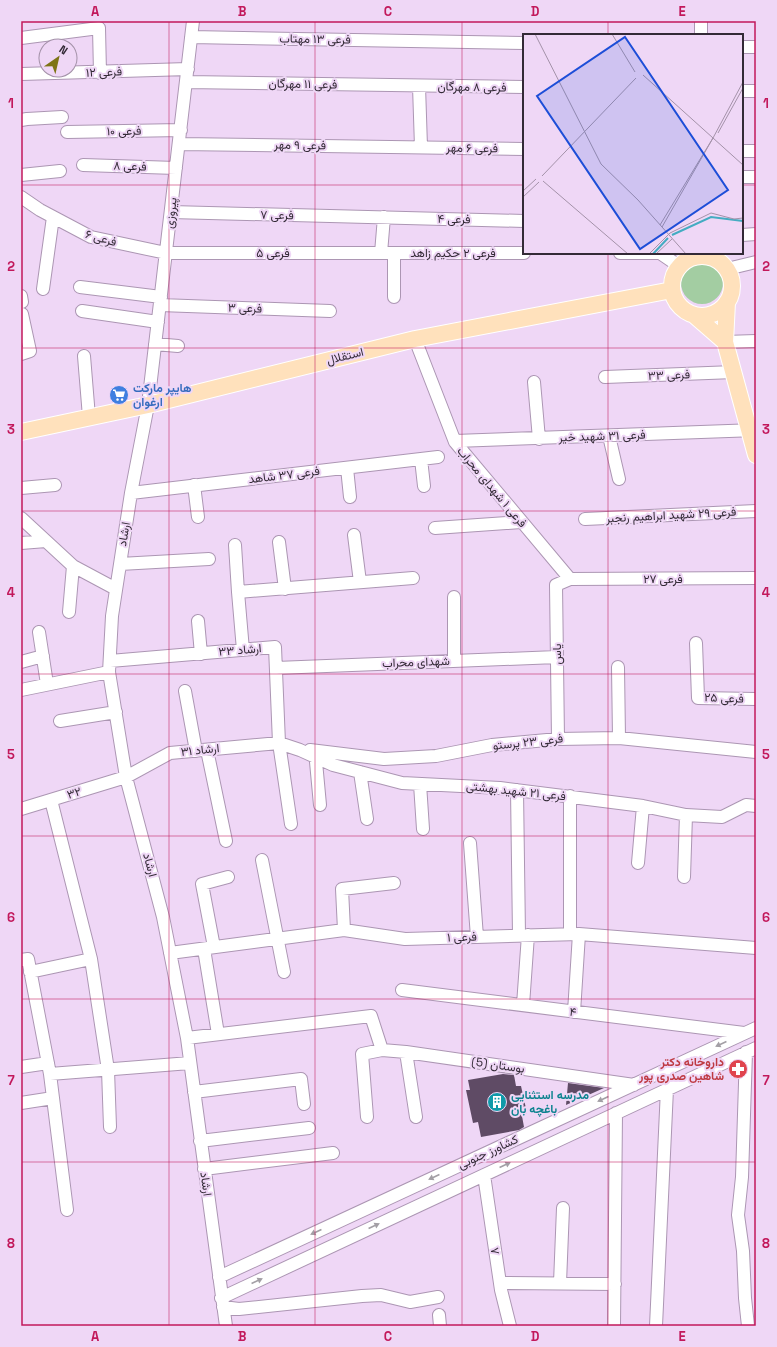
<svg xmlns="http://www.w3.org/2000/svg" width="777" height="1347" viewBox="0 0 777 1347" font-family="'Space Grotesk',Vazirmatn,sans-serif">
  <rect width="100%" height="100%" fill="#efd7f6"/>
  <path fill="#a3cda2" d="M681 283a21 21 0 1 1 42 0a21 21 0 1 1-42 0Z"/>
  <path fill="#5f4b65" d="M503,1074L514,1075L516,1086H521L527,1113L522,1116L524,1127L519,1130L481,1137L478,1122L473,1123L466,1090H470L468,1080Z
    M568,1083L604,1088L566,1105Z"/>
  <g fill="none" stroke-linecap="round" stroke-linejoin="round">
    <defs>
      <path id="minor" d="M193,21L148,405L131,493L112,616L109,672L126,777L163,917L187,1038L226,1326
        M701,35V21
        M191,37L524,43
        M21,38L99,28L100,73
        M742,47H756
        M21,74L188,69
        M186,82L524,87
        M419,86L421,147
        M742,91H756
        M21,120L27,119L62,117
        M67,132L181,130
        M179,144L524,149
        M742,151H756
        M83,165L176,168
        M21,175L60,171
        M742,177H756
        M21,197L40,210L91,237L166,253H524
        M171,212L524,221
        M742,235L756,234
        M381,253L384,217
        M620,253H660L679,266
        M693,256V253
        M712,257L716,253
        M727,269L756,262
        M80,287L161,297
        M43,289L53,217
        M21,296L22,302
        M394,297V253
        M160,305L330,311
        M82,311L158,322
        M415,339L455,442L570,579
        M725,342L756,341
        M155,344L178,346
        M21,354L30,351L22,314
        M84,356L89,417
        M605,377L734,372
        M534,382L539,439
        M609,436L619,479
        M455,441L756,430
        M421,459L424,486
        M347,468L350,497
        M194,485L198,517
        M21,488L55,485
        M131,493L438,457
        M21,518L73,566L116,589
        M585,519L756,511
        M435,528L521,522
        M354,535L360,582
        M279,542L285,589
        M21,543L46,541
        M235,545L238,592
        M120,564L209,559
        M454,597V661
        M69,612L73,566
        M198,621L201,654
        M39,632L47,684
        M696,643L698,698L756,699
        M243,650L238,592L413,578
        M110,661L275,647L279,743L291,824
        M21,662L43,656
        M618,667L619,738
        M276,668L557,657
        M21,690L109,672
        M185,691L196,751
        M60,721L116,712
        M558,739L556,585L570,579L756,578
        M207,750L226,841
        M310,750L384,759L436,756L492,745L558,739L619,738L756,752
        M315,751L320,805
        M360,772L367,819
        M420,784L423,829
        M517,790L519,935
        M51,800L91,959L108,1070L110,1127
        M21,809L126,777L170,753L279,743L300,750L333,765L402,783L500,788L643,806L686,815L722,817L746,805L756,806
        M470,843L477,937
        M262,860L284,972
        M638,863L643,806
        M684,877L686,815
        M344,930L342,889L394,883
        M570,934V796
        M214,947L202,884L228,877
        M204,949L218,1034
        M170,953L344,930L405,939L579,934L756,948
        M21,960L28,959L50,1074L67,1210
        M30,972L91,959
        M402,990L744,1033
        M523,1005L528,935
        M574,1012L579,934
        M187,1038L371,1016L382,1050
        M406,1052L416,1117
        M746,1052L742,1177L738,1215L743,1251L745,1298L748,1326
        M21,1067L48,1063
        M50,1074L190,1063
        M194,1092L301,1079L304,1104
        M21,1103L53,1098
        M367,1117L362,1054L382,1050L406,1052L634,1085
        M200,1141L309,1128
        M204,1169L333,1153
        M484,1175L501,1290L510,1326
        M219,1277L756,1028
        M500,1283L615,1284
        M560,1283L563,1208
        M221,1298L756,1048
        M223,1307L239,1309L362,1296L381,1295L410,1302L438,1297
        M439,1315L440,1326
        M614,1326L616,1113
        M656,1326L667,1089"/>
      <path id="major" d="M672 286a30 30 0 1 1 60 0a30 30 0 1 1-60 0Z
        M727,302L725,342L756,455
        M694,315L725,342
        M21,432L148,405L415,339L672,290"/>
    </defs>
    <use href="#minor" stroke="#ac96b3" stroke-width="14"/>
    <use href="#major" stroke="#fff" stroke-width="18"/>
    <use href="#minor" stroke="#fff" stroke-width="12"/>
    <use href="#major" stroke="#ffe1bc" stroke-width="16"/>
  </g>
  <defs><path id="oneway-solid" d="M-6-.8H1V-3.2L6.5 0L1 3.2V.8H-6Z"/></defs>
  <g fill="#a39fa5">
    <use href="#oneway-solid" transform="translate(721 1044) rotate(155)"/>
    <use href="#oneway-solid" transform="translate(603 1099) rotate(155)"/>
    <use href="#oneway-solid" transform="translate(505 1165) rotate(-25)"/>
    <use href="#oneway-solid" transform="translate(434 1177) rotate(155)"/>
    <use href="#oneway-solid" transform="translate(374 1226) rotate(-25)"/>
    <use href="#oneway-solid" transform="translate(316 1232) rotate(155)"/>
    <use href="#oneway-solid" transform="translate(257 1281) rotate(-25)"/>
  </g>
  <path fill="none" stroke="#c2185b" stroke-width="1" stroke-opacity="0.55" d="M169,21V1326M315,21V1326M462,21V1326M608,21V35M21,185H524M742,185H756M608,253V1326M21,348H756M21,511H756M21,674H756M21,836H756M21,999H756M21,1162H756"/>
  <defs>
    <symbol id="supermarket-disc" viewBox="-11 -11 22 22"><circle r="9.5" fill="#3f7fe0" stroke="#efd7f6"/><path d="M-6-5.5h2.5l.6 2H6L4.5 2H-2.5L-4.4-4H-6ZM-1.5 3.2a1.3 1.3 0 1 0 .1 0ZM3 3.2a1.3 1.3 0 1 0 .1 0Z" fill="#fff"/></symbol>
    <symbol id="pharmacy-disc" viewBox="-11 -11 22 22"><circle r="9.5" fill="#e0444e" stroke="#efd7f6"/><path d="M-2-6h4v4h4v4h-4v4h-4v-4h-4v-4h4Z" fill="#fff"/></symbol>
    <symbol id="building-disc" viewBox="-11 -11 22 22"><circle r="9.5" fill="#0f9aa8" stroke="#efd7f6"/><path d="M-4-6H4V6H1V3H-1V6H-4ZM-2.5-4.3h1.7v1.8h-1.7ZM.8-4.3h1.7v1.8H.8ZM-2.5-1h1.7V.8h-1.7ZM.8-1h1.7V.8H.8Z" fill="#fff"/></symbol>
  </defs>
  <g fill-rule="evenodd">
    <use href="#supermarket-disc" x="108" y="384" width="22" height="22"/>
    <use href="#pharmacy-disc" x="727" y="1058" width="22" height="22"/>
    <use href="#building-disc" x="486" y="1091" width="22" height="22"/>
  </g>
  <g text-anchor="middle" stroke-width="4" stroke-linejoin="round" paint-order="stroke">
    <g font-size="12" fill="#332a36" stroke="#efd7f6">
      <text transform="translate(315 39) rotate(1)" y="4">فرعی ۱۳ مهتاب</text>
      <text transform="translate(104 72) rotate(-2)" y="4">فرعی ۱۲</text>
      <text transform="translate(303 84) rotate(1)" y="4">فرعی ۱۱ مهرگان</text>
      <text transform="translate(472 87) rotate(1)" y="4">فرعی ۸ مهرگان</text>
      <text transform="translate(124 131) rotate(-1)" y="4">فرعی ۱۰</text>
      <text transform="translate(300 145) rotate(1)" y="4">فرعی ۹ مهر</text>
      <text transform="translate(472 148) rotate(1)" y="4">فرعی ۶ مهر</text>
      <text transform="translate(130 166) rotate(2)" y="4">فرعی ۸</text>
      <text transform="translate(171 213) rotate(-83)" y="4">پیروزی</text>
      <text transform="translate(277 215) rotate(1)" y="4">فرعی ۷</text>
      <text transform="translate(454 219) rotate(1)" y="4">فرعی ۴</text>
      <text transform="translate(101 238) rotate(16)" y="4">فرعی ۶</text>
      <text x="273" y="257">فرعی ۵</text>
      <text x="453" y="257">فرعی ۲ حکیم زاهد</text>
      <text transform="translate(245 308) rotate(2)" y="4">فرعی ۳</text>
      <text transform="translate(345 356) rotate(-14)" y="4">استقلال</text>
      <text transform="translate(669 375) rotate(-2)" y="4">فرعی ۳۳</text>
      <text transform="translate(602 436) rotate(-2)" y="4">فرعی ۳۱ شهید خیر</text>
      <text transform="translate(284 475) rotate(-7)" y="4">فرعی ۳۷ شاهد</text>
      <text transform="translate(492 487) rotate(50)" y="4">فرعی ۱ شهدای محراب</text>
      <text transform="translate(671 515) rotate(-3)" y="4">فرعی ۲۹ شهید ابراهیم رنجبر</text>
      <text transform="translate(124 534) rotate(-81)" y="4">ارشاد</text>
      <text x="663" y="583">فرعی ۲۷</text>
      <text transform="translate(240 650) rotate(-5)" y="4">ارشاد ۳۳</text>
      <text transform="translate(557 654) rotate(-91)" y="4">یاس</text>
      <text transform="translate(416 662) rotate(-2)" y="4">شهدای محراب</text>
      <text transform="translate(724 698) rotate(2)" y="4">فرعی ۲۵</text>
      <text transform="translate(528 742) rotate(-6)" y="4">فرعی ۲۳ پرستو</text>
      <text transform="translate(200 750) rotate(-6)" y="4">ارشاد ۳۱</text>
      <text transform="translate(516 791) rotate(6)" y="4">فرعی ۲۱ شهید بهشتی</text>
      <text transform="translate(74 793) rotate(-17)" y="4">۳۲</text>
      <text transform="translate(150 865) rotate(75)" y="4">ارشاد</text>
      <text transform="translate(462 937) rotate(-2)" y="4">فرعی ۱</text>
      <text transform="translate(573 1012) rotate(7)" y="4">۴</text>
      <text transform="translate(498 1065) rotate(8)" y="4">بوستان (5)</text>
      <text transform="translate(488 1152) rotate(-25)" y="4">کشاورز جنوبی</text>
      <text transform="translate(206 1184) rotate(82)" y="4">ارشاد</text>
      <text transform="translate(495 1251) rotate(82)" y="4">۷</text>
    </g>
    <g font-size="12" font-weight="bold" fill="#366cbe" stroke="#efd7f6" text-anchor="start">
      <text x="133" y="392">هایپر مارکت<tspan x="133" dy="14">ارغوان</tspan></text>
    </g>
    <g font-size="12" font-weight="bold" fill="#be3a42" stroke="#efd7f6" text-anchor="end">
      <text x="724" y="1066">داروخانه دکتر<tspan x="724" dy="14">شاهین صدری پور</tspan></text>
    </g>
    <g font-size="12" font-weight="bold" fill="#0d838f" stroke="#efd7f6" text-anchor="start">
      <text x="511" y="1099">مدرسه استثنایی<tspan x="511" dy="14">باغچه بان</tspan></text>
    </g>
  </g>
  <g transform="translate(523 34)">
    <rect width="220" height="220" fill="#efd7f6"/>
    <path fill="none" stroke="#44acc2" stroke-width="2" d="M149,201L188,183L220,187M130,220L145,204"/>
    <path fill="none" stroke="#a492a9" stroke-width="1" d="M12,0L78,130L115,166L163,220M89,0L112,38M120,41L220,131M195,99L220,54M190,104L220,48M19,142L113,44M20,147L105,220M0,157L13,145M0,163L16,148M137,191L190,104M139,193L190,104M126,220L147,199L188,179L211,185L220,184M133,220L149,205"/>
    <path fill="#1d4ed8" fill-opacity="0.15" stroke="#1d4ed8" stroke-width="2" d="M102,3L205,156L117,215L14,62Z"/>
    <rect width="220" height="220" fill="none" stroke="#332a36" stroke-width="2"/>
  </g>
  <rect width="777" height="1347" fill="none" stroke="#efd7f6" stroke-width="44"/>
  <g transform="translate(58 58) rotate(34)"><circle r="19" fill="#efd7f6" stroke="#a492a9"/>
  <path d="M0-3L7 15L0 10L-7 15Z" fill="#7e7416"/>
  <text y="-6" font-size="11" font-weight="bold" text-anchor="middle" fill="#332a36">N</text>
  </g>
  <rect x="22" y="22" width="733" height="1303" fill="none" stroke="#c2185b" stroke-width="1.5"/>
  <g font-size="13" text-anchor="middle" font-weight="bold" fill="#c2185b">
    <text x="95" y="16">A</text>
    <text x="242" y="16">B</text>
    <text x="388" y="16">C</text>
    <text x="535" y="16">D</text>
    <text x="682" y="16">E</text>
    <text x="11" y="108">1</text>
    <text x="766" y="108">1</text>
    <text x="11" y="271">2</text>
    <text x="766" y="271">2</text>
    <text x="11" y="434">3</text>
    <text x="766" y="434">3</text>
    <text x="11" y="597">4</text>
    <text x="766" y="597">4</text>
    <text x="11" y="759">5</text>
    <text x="766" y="759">5</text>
    <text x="11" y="922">6</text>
    <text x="766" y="922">6</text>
    <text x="11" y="1085">7</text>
    <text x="766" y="1085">7</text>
    <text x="11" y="1248">8</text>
    <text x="766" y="1248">8</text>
    <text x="95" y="1341">A</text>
    <text x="242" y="1341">B</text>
    <text x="388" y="1341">C</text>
    <text x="535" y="1341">D</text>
    <text x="682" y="1341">E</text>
  </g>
</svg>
